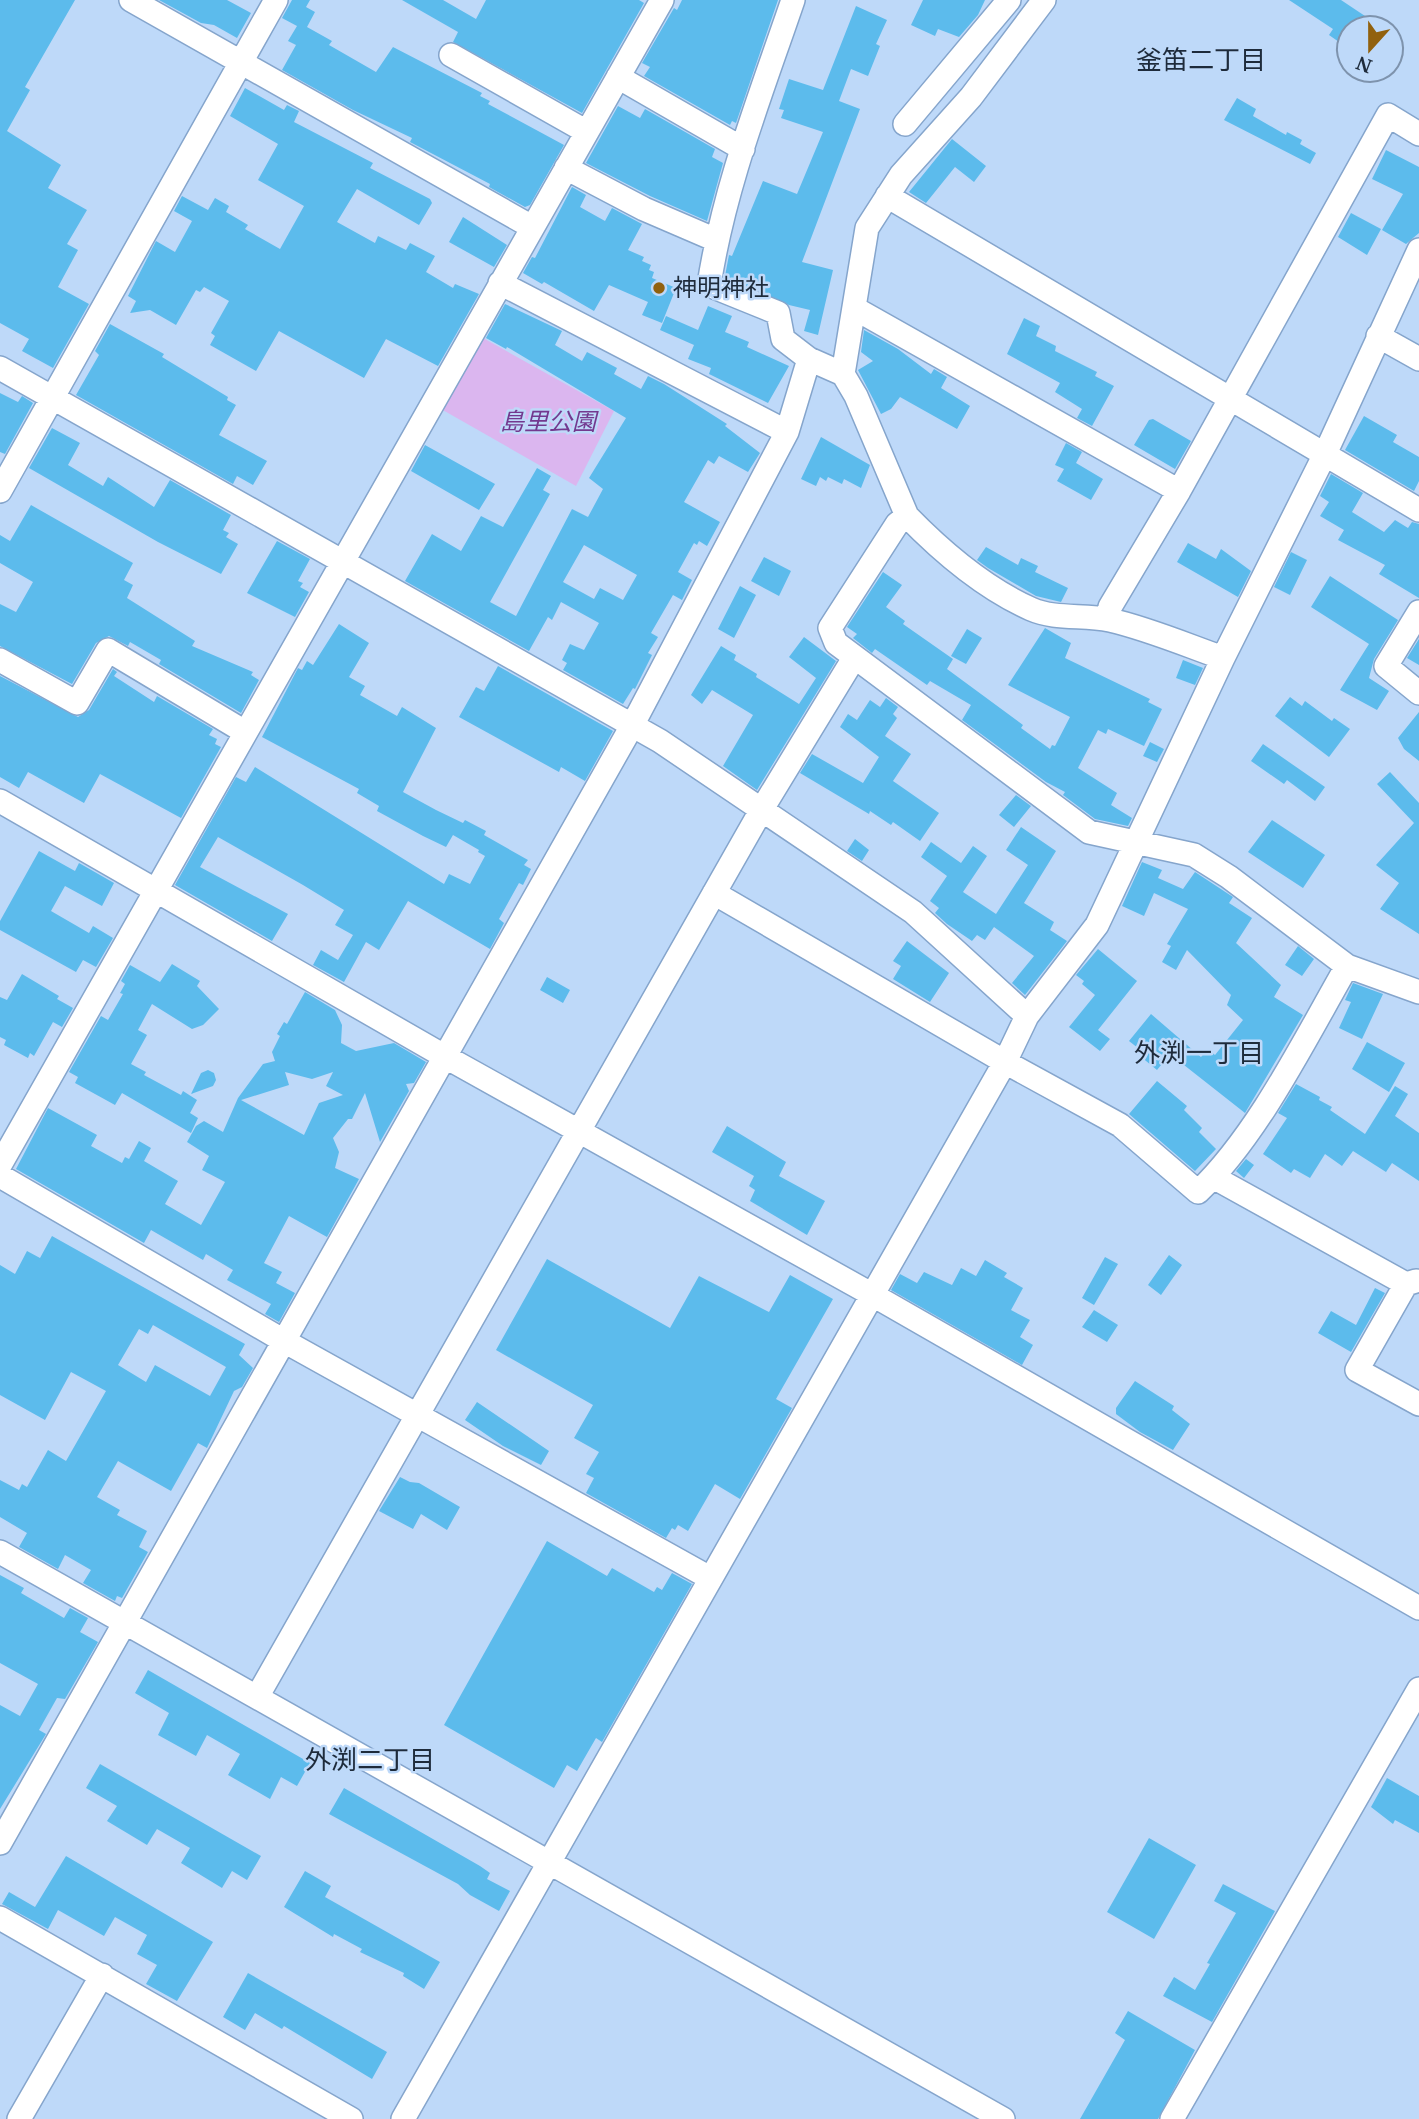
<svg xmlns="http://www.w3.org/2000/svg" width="1419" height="2119" viewBox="0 0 1419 2119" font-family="'Noto Serif','Noto Sans JP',serif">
  <rect width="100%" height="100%" fill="#bed9f9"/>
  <path fill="#dbb6ef" d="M483,338L614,411L576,486L441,409Z"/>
  <path fill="#5cbbec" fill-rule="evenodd" d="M0,0H75L25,87L30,90L7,131L61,165L48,188L87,210L67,244L78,250L58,287L89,304L53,368L22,351L29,339L0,323Z
    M159,0H227L251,13L237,38L214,25L201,23Z
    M292,0H310L306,7L315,12L307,27L332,41L329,45L376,72L393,47L482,93L480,96L490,101L488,104L564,145L530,205L525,207L489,187L490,184L410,142L412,138L353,110L282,70L296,45L288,41L297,26L282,18Z
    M402,0H443L476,19L486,0H639L644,3L582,113L453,42L458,32Z
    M682,0H778L736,123L732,121L730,125L644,76L650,67L642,63L674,8L677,10Z
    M923,0H985L978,15L959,37L938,29L935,36L911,25Z
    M1289,0H1341L1383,28H1349V49L1329,35L1333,29Z
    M856,6L887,20L876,44L880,46L868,76L851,69L839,101L860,109L802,262L833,270L818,335L804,331L810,310L789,305L725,276L729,255L732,256L763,181L797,194L823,132L781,118L784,110L779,109L789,79L823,90Z
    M245,88L284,110L287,105L299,111L294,122L373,163L370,168L430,199L432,203L419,225L357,189L337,222L375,243L378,236L406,250L410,243L435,256L426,272L453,288L455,284L479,294L438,366L386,339L364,378L279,331L256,371L210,345L215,336L211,333L229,301L204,287L200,292L196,290L176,325L150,310L130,313L136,301L128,296L156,241L175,252L192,221L174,211L182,196L208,210L215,198L229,206L226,212L248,225L245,229L280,249L304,206L258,180L278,144L230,116Z
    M1237,98L1256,109L1253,116L1286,135L1287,132L1302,140L1300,144L1316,153L1310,164L1224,120Z
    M618,106L640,118L645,109L715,149L712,157L723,163L707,221L650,196L586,163Z
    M952,139L986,166L974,182L955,167L926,203L909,192Z
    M1386,150L1419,167V233L1406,244L1382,230L1403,194L1372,179Z
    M572,187L586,195L580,207L605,221L612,208L642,224L628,250L644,257L642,261L651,265L649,270L654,272L652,278L676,288L662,323L642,315L648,302L609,285L594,311L544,282L542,284L523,273L532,257L535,258Z
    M1351,213L1381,229L1367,255L1338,237Z
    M463,217L507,245L494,267L449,242Z
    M505,304L562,331L555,345L582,361L587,352L617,368L614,374L641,389L648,376L664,384L727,424L725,426L760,453L748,472L719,456L714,464L708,460L684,502L720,522L707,546L699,541L697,545L694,543L678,572L692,580L682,600L673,595L651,633L658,637L648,653L652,655L635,689L633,688L623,704L563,670L567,663L562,660L570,644L584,650L599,623L561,602L552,620L548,617L529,651L405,581L432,534L461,551L481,516L503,527L537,468L551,476L543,490L550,494L490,602L516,616L572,509L588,517L603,489L589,478L626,418L507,347L506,349L486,338ZM584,545L637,575L623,600L600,588L594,599L563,582Z
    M708,306L732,316L725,332L749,342L747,347L789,366L768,403L709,374L711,368L688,359L694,345L660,330L666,316L698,330Z
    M1024,318L1040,326L1036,336L1056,346L1055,351L1097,372L1095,376L1114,386L1092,426L1077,418L1082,409L1055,392L1060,383L1007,354Z
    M110,324L164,354L162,357L228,397L227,400L236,405L219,435L267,461L253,485L237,476L233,484L76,395L99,355L95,351Z
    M864,330L898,349L931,374L934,369L947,377L941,388L970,406L957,429L900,397L891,409L881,414L858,370L873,361L861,352Z
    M0,393L18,402L22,396L33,403L5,454L0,452Z
    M1364,416L1397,435L1393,442L1419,457V481L1414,491L1345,450Z
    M1153,419L1191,441L1175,469L1134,445L1149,420Z
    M52,428L80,443L68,465L103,486L108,477L154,507L170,480L231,515L223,530L229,533L226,537L238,544L221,574L158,542L29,468Z
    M821,437L870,465L861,488L844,479L842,484L828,477L826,481L820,477L816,486L801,479Z
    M1066,443L1082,452L1076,463L1103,479L1091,500L1057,481L1064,469L1055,465Z
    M425,445L495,484L479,510L411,471Z
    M1331,474L1363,493L1352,512L1384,532L1395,520L1408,528L1412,522L1419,524V598L1379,574L1385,565L1338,540L1344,530L1320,516L1329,502L1320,496Z
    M31,505L133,563L124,580L133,585L127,598L195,641L192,646L253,672L251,675L259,680L241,713L159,664L161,660L130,642L128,646L109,636L96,643L72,684L0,646V604L16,612L33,582L0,563V535L10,541Z
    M277,541L310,559L298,581L303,583L300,587L309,592L295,617L247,593Z
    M1188,543L1216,559L1221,549L1251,571L1238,597L1177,562Z
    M986,547L1018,565L1021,558L1038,566L1035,572L1068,588L1061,602L1036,596L988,568L977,560Z
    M1291,552L1307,560L1290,595L1274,587Z
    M764,557L791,571L779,596L751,581Z
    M883,572L902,585L886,607L905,621L903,624L953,659L947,669L1023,725L1021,728L1050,749L1052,745L1055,746L1070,717L1008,685L1045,628L1071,643L1065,658L1150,699L1148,702L1162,709L1144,746L1108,729L1106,734L1098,730L1078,768L1117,793L1111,805L1132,818L1128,826L1095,819L1063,795L1065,792L1046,782L962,720L971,705L930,681L927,685L875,649L872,653L853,638L857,634L847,627Z
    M1330,576L1398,620L1374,659L1369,678L1389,691L1377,710L1340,690L1369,644L1311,607Z
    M740,586L756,595L734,638L718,629Z
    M339,624L369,643L349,677L365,686L360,695L397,716L402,707L436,728L403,792L436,810L463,823L465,820L486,831L484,835L528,860L524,865L531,869L523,885L519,883L499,919L504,923L490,949L408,901L379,950L366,942L344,982L313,965L321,950L338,960L353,935L335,925L344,910L303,885L218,837L200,867L288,914L272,941L175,885L236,777L246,782L255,767L444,884L449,874L470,884L485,856L478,852L479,850L453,835L446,847L423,836L377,811L379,806L357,793L359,789L262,737L298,668L302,670L307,661L313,665Z
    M967,629L982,638L966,664L951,656Z
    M804,637L836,661L757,790L723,766L753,715L712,690L702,704L691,695L721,646L736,655L734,660L757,674L756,677L799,704L816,678L789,657Z
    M1419,639V665L1407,658Z
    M1183,660L1203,668L1195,685L1176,678Z
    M498,666L613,731L585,781L561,767L559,772L459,717L476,687L484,691Z
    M113,669L117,672L114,676L154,702L157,696L213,729L209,735L217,739L215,744L221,747L181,818L100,774L84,803L28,772L19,788L0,777V676L78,717L89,710Z
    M1290,697L1302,706L1305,701L1332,721L1334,718L1350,729L1329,757L1275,716Z
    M886,698L898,707L893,714L897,718L885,736L911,754L893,781L939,813L920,841L893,822L891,825L870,811L869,814L800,773L812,754L863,783L879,757L840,727L848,714L857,720L870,700L880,707Z
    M1419,712V761L1404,749L1398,738Z
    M1150,742L1164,749L1157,762L1143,756Z
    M1263,744L1325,787L1315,801L1287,780L1284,784L1251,761Z
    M1390,772L1419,803V934L1380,909L1399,883L1376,865L1414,823L1377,784Z
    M1016,795L1031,806L1014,827L999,815Z
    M1272,820L1325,855L1303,888L1248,852Z
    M1021,827L1056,851L1024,903L1054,922L1050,930L1067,941L1025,995L1012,983L1034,956L994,927L985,940L977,935L972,941L947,924L935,913L939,908L930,901L947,876L921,857L931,842L961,863L973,846L987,856L963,892L996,914L1028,865L1006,850Z
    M855,839L869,850L862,861L847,851Z
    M39,851L75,871L79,863L114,883L102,906L65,886L51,911L89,933L93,926L113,938L96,967L83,960L76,972L0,930V921Z
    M1142,862L1162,870L1158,878L1183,889L1195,872L1233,897L1229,903L1252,918L1236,943L1281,985L1274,997L1303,1015L1245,1113L1170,1054L1157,1070L1140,1056L1143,1052L1129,1041L1151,1014L1201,1057L1208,1049L1215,1055L1243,1020L1227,1005L1231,995L1187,950L1176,970L1162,962L1171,946L1167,944L1188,909L1154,893L1144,916L1122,906Z
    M907,941L949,973L930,1002L893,979L901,966L893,961Z
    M1298,946L1314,959L1302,976L1285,965Z
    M1098,949L1137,981L1098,1030L1110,1039L1100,1051L1069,1027L1095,995L1082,984L1084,981L1076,975Z
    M172,964L200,981L197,986L219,1009L203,1025L192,1029L152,1004L138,1030L147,1035L131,1064L146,1072L144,1075L181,1095L183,1091L197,1100L190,1113L198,1118L191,1133L122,1093L115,1105L75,1083L78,1077L69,1072L101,1016L108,1020L123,994L120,993L125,984L121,981L130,965L160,982Z
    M22,974L59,996L57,999L73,1008L62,1027L53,1022L34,1056L30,1053L28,1058L4,1045L6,1040L0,1037V997L7,1000Z
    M547,977L570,990L563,1003L540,990Z
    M1353,983L1383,994L1362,1039L1339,1028L1351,1002L1345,1000Z
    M305,992L335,1010L342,1025L341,1043L356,1051L394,1043L426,1062L414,1083L406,1084L409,1091L380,1142L365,1093L352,1119H348L333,1138L339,1152L335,1168L359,1179L327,1237L289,1216L264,1263L282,1272L276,1283L295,1293L279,1322L265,1314L271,1304L227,1280L233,1270L206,1254L203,1260L151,1230L144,1243L16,1169L48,1108L97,1135L91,1146L122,1163L125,1157L129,1159L139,1141L151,1148L144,1161L178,1181L165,1204L201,1225L225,1182L202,1170L209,1156L187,1142L196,1126L204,1121L223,1132L238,1098L263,1064L275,1061L272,1052L280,1036L277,1034L284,1022L287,1024ZM285,1072L312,1079L333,1072L326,1086L343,1095L319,1103L304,1135L241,1100L289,1085Z
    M1367,1042L1405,1063L1389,1092L1352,1069Z
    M208,1070L214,1073L216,1080L213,1086L191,1094L201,1073Z
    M1157,1081L1187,1106L1184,1110L1202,1128L1199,1132L1216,1149L1195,1171L1129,1114Z
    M1296,1084L1320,1097L1319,1100L1332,1107L1330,1110L1365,1134L1395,1086L1408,1094L1395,1116L1419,1133V1181L1392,1163L1386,1172L1353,1151L1342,1166L1325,1154L1310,1178L1294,1169L1291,1173L1263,1154L1287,1118L1278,1113Z
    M727,1126L786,1162L779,1176L825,1201L807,1235L750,1201L755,1190L749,1186L754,1176L712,1152Z
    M1246,1159L1254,1165L1244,1178L1236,1171Z
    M52,1236L245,1344L239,1355L253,1368L242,1387L234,1391L207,1448L198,1443L171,1491L118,1461L97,1497L120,1510L117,1515L147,1531L139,1547L148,1552L122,1598L117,1596L115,1601L83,1583L91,1570L65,1555L58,1569L19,1547L27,1533L0,1517V1480L19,1490L22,1484L27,1487L48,1450L66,1461L106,1391L71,1372L45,1420L0,1395V1265L15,1274L27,1251L40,1258ZM153,1325L226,1367L210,1396L155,1365L146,1382L118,1365L139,1329L148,1334Z
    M1169,1255L1182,1265L1161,1295L1148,1285Z
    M1105,1257L1118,1264L1094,1305L1082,1298Z
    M547,1259L670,1328L699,1276L769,1312L790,1275L833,1299L776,1399L792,1408L740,1499L715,1484L688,1531L678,1525L675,1530L672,1528L666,1538L586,1493L594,1478L586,1474L599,1452L574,1438L593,1405L496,1350Z
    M985,1260L1007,1273L1004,1277L1023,1288L1011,1310L1030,1320L1020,1337L1033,1345L1022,1365L891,1290L900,1274L917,1283L924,1272L952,1285L961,1268L976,1276Z
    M1375,1288L1385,1293L1351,1352L1318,1333L1331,1311L1356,1325Z
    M1094,1310L1118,1325L1107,1342L1082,1327Z
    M1135,1381L1174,1406L1172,1410L1190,1424L1173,1450L1140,1432L1116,1414V1408Z
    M477,1402L549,1451L541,1465L503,1446L465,1420Z
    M400,1477L410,1482L419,1483L460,1507L447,1530L421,1514L413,1529L379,1511Z
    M547,1541L607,1576L612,1568L654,1592L657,1587L662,1590L672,1573L692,1584L602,1742L596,1738L577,1771L567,1765L554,1788L444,1725Z
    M0,1575L24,1588L21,1593L64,1618L70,1608L88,1618L80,1632L98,1642L65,1699L57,1698L39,1730L46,1734L0,1809V1705L20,1716L38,1684L0,1663Z
    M148,1670L310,1763L297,1786L281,1777L270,1799L228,1775L240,1754L207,1735L196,1756L158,1735L169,1713L135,1693Z
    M100,1764L261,1856L247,1880L232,1871L222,1888L181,1863L190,1848L157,1829L147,1845L107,1821L117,1806L86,1788Z
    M1387,1778L1419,1796V1833L1395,1820L1393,1824L1371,1807Z
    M344,1788L480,1866L490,1873L487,1879L510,1891L499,1911L470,1895L458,1884L329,1814Z
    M1149,1838L1196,1865L1154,1939L1107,1912Z
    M66,1856L213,1942L177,2001L146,1984L157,1965L137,1954L147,1935L115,1917L104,1936L58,1910L48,1929L2,1904L9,1892L35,1907Z
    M305,1871L331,1886L325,1897L440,1962L424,1989L403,1976L404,1973L360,1952L362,1949L334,1934L333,1937L284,1907Z
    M1223,1884L1275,1911L1212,2022L1163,1996L1174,1977L1195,1990L1210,1964L1207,1963L1236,1913L1214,1901Z
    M248,1973L387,2052L372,2079L284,2026L282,2029L255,2013L245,2030L223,2017Z
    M1128,2011L1195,2050L1158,2119H1080L1125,2040L1115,2033Z"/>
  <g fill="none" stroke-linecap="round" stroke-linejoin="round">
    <defs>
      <path id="street" d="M131,0L532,227
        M793,0C761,94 724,187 709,285L778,313L783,339L809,359L843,374L856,396L907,516L897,524L830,628L836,643L1089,832L1194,855L1229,877L1347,966L1419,992
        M451,55L587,132
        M618,77L743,149
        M905,124L1009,0
        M566,168L644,209L716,240
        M887,196L1419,510
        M500,283L787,432
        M854,308L1179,491L1110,607L1108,619
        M1378,336L1419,359
        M0,368L660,741L913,912L1027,1016
        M843,374L867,228L901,175L971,97L1044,0
        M0,491L276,0
        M1179,491L1388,115L1419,134
        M907,516C942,552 984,588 1031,609C1056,620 1084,614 1110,620C1149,629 1186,645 1223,658
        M1419,612L1386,666L1419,693
        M0,660L77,703L108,650L245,732
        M0,801L444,1056L871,1294L1419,1608
        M714,893L1005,1062L1120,1125L1198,1192C1258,1135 1305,1039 1347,966
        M0,1165L662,0
        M0,1176L284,1341L710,1578
        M1213,1177L1406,1284L1416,1281
        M1406,1284L1357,1370L1419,1404
        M0,1552L1003,2119
        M257,1697L762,809L854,658
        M0,1843L633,724L787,432L809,359
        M0,1918L351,2119
        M19,2119L102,1975
        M403,2119L1005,1062L1027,1016L1097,925L1223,658L1325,454L1419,250
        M1172,2119L1419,1689"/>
    </defs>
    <use href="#street" stroke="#85a5cc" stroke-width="26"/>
    <use href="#street" stroke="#fff" stroke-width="23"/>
  </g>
  <circle fill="#91610e" stroke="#bed9f9" stroke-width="2.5" cx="659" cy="288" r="7"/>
  <g text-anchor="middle" stroke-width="5" stroke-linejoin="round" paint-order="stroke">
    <g font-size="24" fill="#1e2b3b" stroke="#bed9f9" text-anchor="start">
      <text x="673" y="296">神明神社</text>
    </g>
    <g font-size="24" font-style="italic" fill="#73398f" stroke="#bed9f9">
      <text x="548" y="430">島里公園</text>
    </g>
    <g font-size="26" fill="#1e2b3b" stroke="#bed9f9">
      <text x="1201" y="69">釜笛二丁目</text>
      <text x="1199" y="1062">外渕一丁目</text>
      <text x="370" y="1769">外渕二丁目</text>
    </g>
  </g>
  <g transform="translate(1370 49) rotate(201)"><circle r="33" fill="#bed9f9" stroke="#7e93ad" stroke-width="2"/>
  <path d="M0-5L12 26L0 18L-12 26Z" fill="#91610e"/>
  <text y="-10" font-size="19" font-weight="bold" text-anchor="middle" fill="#1e2b3b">N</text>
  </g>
</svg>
